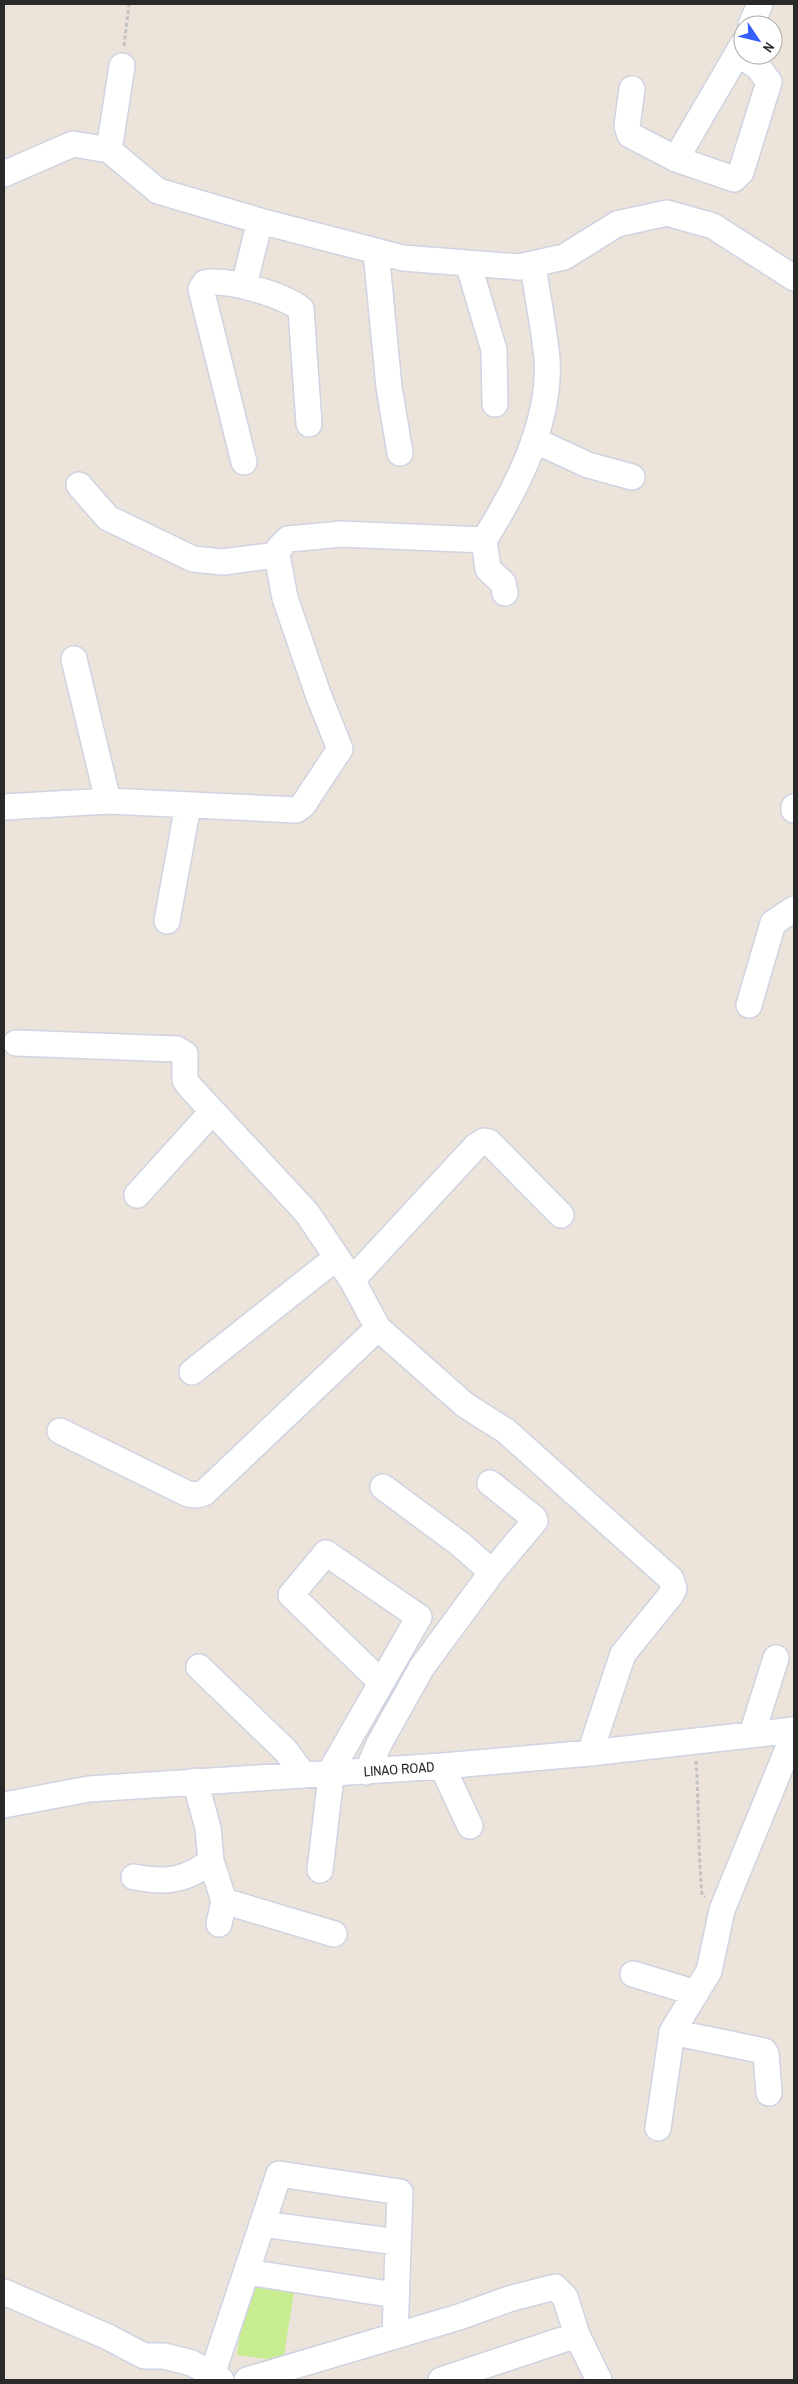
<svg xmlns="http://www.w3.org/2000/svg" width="798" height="2384" viewBox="0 0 798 2384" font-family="'Archivo Narrow',sans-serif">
  <rect width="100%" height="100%" fill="#ece3da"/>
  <path fill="#c8ec90" d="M247,2285L294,2292L283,2361L237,2355Z"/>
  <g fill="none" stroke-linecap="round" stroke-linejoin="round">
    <defs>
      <path id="minor" d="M751,25L760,4
        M632,89L627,126L630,135L676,159L734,179L741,172L769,82L758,67L738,54
        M109,150L122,66
        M676,159L743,44
        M4,174L73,144L109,150L158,191L260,221L403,258L519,267L564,257L617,224L667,213L713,226L794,278
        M376,251L389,387L400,453
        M468,263L494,350L495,404
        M244,285L260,221
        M534,440L588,465L632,477
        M244,462L201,289L205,283C227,278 283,295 301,309L309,424
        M79,485L108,518L193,559L223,562L277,555
        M505,593L503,583L488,569L484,540C517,488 551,422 547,359C544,327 537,295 533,264
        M74,659L108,801L296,810L303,805L340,749L318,694L285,598L277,555L279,548L288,539L342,534L484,540
        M4,807L108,801
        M794,807V810
        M167,921L188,805
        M749,1005L773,923L794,909
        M16,1043L177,1049L185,1054V1080L190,1087L307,1213L352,1280L378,1328L465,1405L506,1431L671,1579L674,1589L670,1596L623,1654L590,1753
        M137,1195L212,1112
        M352,1280L476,1146L484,1141L489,1142L561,1215
        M192,1372L336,1258
        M60,1431L188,1494L196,1495L204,1493L378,1328
        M490,1483L534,1518L535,1521L492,1572
        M199,1667L286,1751L302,1773
        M752,1734L776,1658
        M442,1766L470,1826
        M367,1772L379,1744L422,1667L492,1572L460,1544L383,1487
        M195,1781L208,1828L211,1861L224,1901L219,1924
        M4,1805L89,1789L442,1766L590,1753L794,1730
        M320,1870L330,1785L329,1774L419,1617L326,1553L291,1595L381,1682
        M134,1877C166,1883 186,1881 211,1861
        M224,1901L334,1934
        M633,1974L696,1993
        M672,2032L764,2051L766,2054L769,2093
        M658,2128L672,2032L709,1971L722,1910L794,1734
        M262,2224L397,2242
        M247,2272L395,2295
        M4,2292L108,2337L144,2356H164L192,2363L221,2380
        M212,2375L279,2174L400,2192L395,2335
        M247,2380L459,2317L509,2299L555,2287L565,2297L577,2335L599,2380
        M441,2380L577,2335"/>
    </defs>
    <use href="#minor" stroke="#cfd3e2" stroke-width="28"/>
    <path stroke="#c3c3c3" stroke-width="3" stroke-dasharray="4 2.5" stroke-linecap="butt" d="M124,46L129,4
      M696,1761C699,1805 698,1850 702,1895L705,1897"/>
    <use href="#minor" stroke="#fff" stroke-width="25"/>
  </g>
  <g text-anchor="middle" stroke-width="4" stroke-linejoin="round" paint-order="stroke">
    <g font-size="14" fill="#292929" stroke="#fff">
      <text transform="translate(399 1769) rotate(-4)" y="5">LINAO ROAD</text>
    </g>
  </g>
  <rect width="798" height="2384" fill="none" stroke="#292929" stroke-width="10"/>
  <g transform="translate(758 40) rotate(125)"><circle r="24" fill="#ffffff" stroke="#a9a9a9"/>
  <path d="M0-4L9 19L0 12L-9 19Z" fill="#3560fe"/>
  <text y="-8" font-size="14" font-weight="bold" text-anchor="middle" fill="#292929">N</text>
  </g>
</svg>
